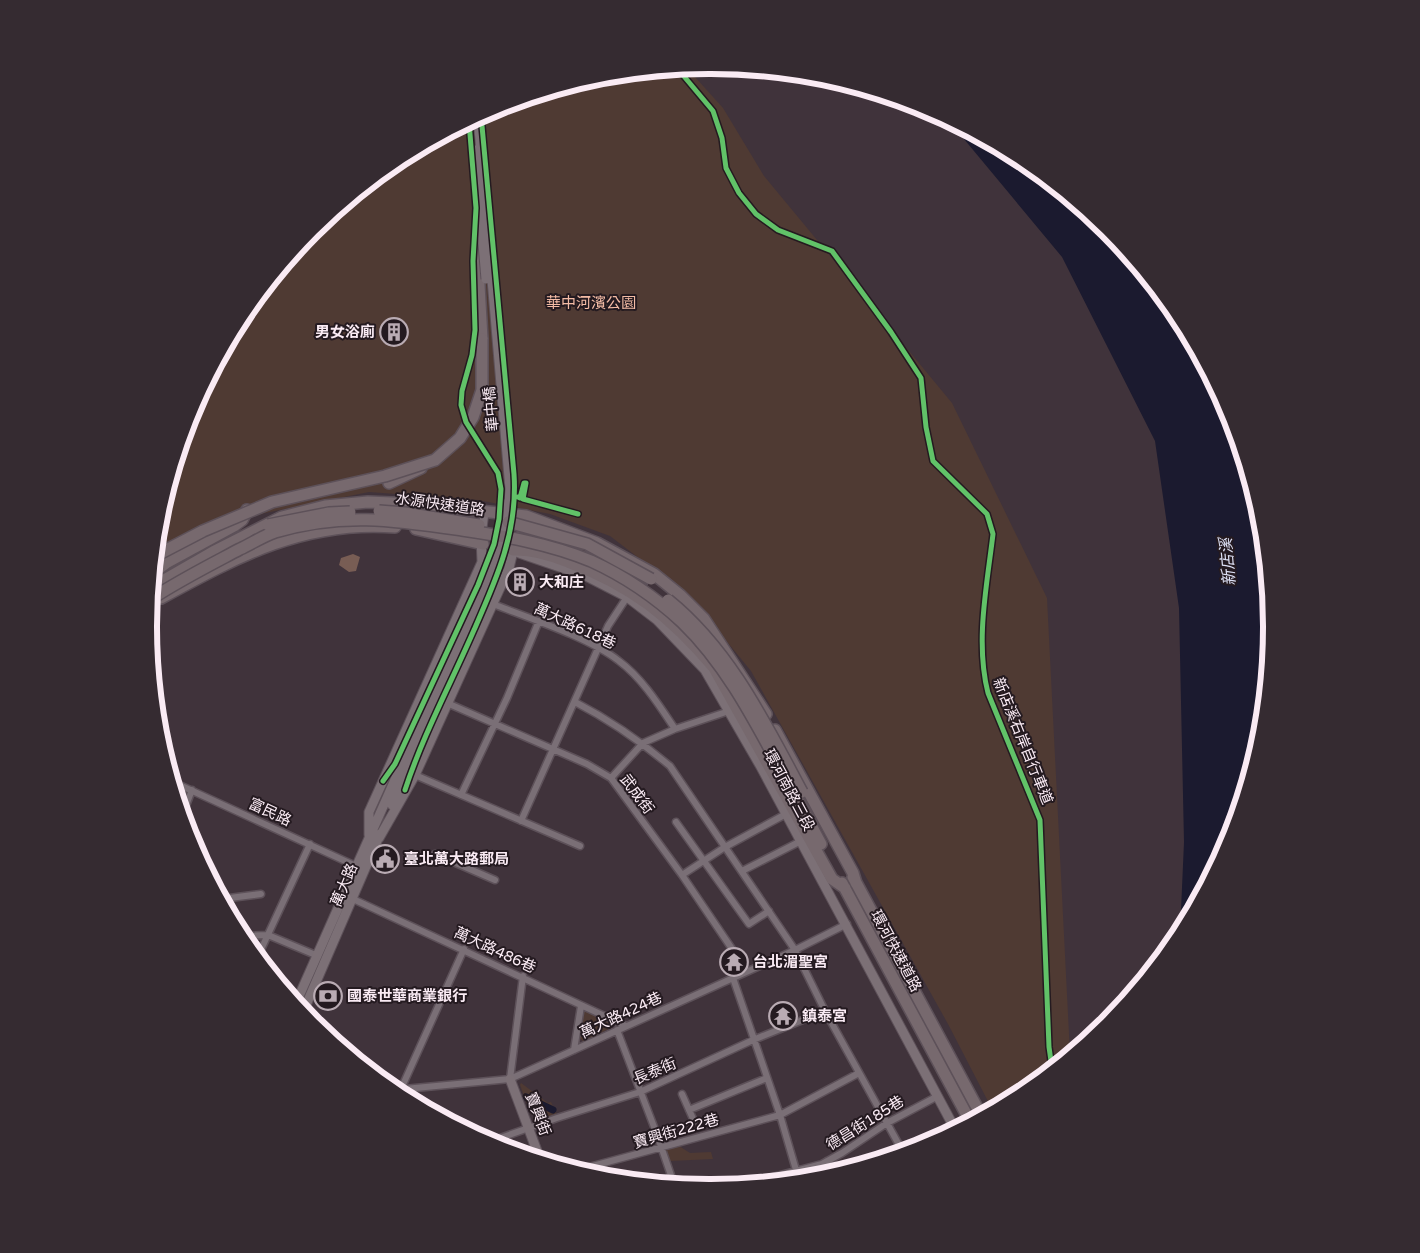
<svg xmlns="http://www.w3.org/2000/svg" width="1420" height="1253" viewBox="0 0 1420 1253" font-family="'Varela Round','Noto Sans TC',sans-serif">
  <rect width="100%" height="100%" fill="#40333b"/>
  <path fill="#4f3a33" d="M686,67L723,108L764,176L952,403L1047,598L1070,1054L1022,1094L992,1109L948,1024L751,671L691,598L610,536L550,514L478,500L369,492L265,513L228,525L154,569L159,517L191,411L243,314L313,229L398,159L495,108L601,76Z
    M587,1009L612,1021L613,1027L583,1041L578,1037L581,1012Z
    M521,1083L548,1103L551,1102L557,1115L551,1117L528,1107L520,1085Z
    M679,1146L690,1153L711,1152L713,1159L670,1161L665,1150Z"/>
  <path fill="#785d54" d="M353,554L360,557L356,571L349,572L339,565L341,558Z"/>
  <path fill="#1b1a2f" d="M949,121L1022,160L1107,230L1177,315L1229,412L1261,517L1271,627L1261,736L1229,842L1180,933L1184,842L1179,608L1155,441L1062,257Z"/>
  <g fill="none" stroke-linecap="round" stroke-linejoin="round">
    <path stroke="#1b1a2f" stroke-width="7" d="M526,1097L553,1110"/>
    <defs>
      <path id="street" d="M493,604C529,618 590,638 619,661C642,678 659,705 675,729
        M575,702C610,720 640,741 670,766L795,950L825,1011L903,1152
        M447,703L587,764L611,778L682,875L747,971
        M415,775L580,846
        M611,778L643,743L675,729L729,711
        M173,782L356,866
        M461,795L507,698L539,621
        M183,813L192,790
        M521,821L608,626L627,597
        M676,822L749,924L769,911
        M435,854L495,880
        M742,871L801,841
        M682,875L725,847L786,814
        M222,899L261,894
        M353,899L626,1026
        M242,936L268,935L318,956
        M258,956L310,844
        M273,975L278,978
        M733,978L780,1115L796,1170
        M617,1030L656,1132L674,1184
        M574,1050L581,1006
        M510,1079L523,976
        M401,1089L464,949
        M394,1090L510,1079L795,950L847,924
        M682,1094L694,1121
        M689,1110L767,1078
        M489,1142L557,1118L640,1092L753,1040L825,1011
        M827,1161L832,1173
        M578,1170L780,1115L859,1073
        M746,1184L822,1164L842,1153L887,1123L938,1096"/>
      <path id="secondary" d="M519,553L586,576L627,597L657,620L705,670L761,767L955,1129
        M392,805L406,768
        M369,835V812L482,562L481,536L484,512
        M379,838L415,775L509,568L515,543L523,531L525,522
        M296,1003L401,766
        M303,1012L380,834
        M510,1079L540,1159"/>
      <path id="highway" d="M480,230L478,266L482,339
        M389,483L421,468
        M416,529L483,544
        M513,550C532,549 551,555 568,562C631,585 672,618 714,668L832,879L845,888
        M154,572L166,563L234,526L242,520L247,510
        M152,587L213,552L282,517L325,506L368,502L416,504L526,516L597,543L654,574L680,595L704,619L766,714
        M161,598C238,556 305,520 395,527
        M775,730L853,873L856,883
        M795,795L821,844
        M853,877L981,1115
        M842,883L970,1121"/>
    </defs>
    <use href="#street" stroke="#5d5159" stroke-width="9"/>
    <use href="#secondary" stroke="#5d5159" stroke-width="11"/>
    <use href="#highway" stroke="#5d5159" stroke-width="14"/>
    <use href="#street" stroke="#7a6f76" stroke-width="6"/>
    <use href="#secondary" stroke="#7c7076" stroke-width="9"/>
    <use href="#highway" stroke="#77696e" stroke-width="11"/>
    <defs>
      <path id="secondary-bridge" d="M475,150L486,279
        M401,766L497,550L504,504
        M406,768L496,572L506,541L510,489L478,117"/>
      <path id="highway-bridge" d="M379,511L405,513L479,525
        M508,522L587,544L651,579
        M268,525L329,513L350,512
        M155,556L203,531L272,502L385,476L435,460L460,438L473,417L482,390V339
        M151,599C180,580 210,565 240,549C251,544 263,536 275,532C342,512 394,520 462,530C505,536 550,544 591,561C624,576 655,597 682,622C732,670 762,736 795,795
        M668,600C730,650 765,723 802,792"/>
    </defs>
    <use href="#secondary-bridge" stroke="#5d5159" stroke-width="11" stroke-linecap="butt"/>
    <use href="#highway-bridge" stroke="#5d5159" stroke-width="14" stroke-linecap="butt"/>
    <use href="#secondary-bridge" stroke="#7c7076" stroke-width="9"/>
    <use href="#highway-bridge" stroke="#77696e" stroke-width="11"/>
    <defs>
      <path id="cycleway" d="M677,68L713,111L722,138L726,168L739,193L756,214L778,230L832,251L891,332L921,378L926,427L933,461L987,514L993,534C987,585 975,642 988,693L1040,820L1049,1047L1052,1068
        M518,497L520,498L524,483H526L523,499L578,514
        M383,781L395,764L478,585L494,544L499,519L501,489L498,473L466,422L461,405L462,391L472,355L475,330L473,261L476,208L469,122
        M405,790C423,735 451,683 474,630C497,578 518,531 514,474L481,115"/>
    </defs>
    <use href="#cycleway" stroke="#241a20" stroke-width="8"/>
    <use href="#cycleway" stroke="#61c268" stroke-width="5"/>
  </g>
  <defs>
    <symbol id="building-ring" viewBox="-11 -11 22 22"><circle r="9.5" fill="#241a20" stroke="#b9abb3" stroke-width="1.5"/><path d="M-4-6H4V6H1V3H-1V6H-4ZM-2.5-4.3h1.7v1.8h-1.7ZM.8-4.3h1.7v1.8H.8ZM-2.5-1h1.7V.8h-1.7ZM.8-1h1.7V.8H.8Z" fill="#b9abb3"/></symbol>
    <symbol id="civic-ring" viewBox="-11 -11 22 22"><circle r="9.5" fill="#241a20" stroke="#b9abb3" stroke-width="1.5"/><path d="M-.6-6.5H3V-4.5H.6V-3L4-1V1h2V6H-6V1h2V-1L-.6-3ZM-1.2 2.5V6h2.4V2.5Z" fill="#b9abb3"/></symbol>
    <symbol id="temple-ring" viewBox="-11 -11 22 22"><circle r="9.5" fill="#241a20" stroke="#b9abb3" stroke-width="1.5"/><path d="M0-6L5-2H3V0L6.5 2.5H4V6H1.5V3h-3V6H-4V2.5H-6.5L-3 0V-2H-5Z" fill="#b9abb3"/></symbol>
    <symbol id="bank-ring" viewBox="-11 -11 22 22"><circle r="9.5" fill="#241a20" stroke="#b9abb3" stroke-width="1.5"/><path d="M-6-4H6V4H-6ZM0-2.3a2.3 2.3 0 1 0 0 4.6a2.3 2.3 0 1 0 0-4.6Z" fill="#b9abb3"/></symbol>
  </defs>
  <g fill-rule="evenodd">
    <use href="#building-ring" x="378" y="316" width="32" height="32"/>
    <use href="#building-ring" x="504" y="566" width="32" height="32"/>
    <use href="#civic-ring" x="369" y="843" width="32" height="32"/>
    <use href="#temple-ring" x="718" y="946" width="32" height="32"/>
    <use href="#bank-ring" x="312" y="980" width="32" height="32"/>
    <use href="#temple-ring" x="767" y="1000" width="32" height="32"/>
  </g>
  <g text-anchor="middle" stroke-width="4" stroke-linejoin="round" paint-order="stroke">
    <g font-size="15" fill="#f3bba5" stroke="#241a20">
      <text x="591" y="308">華中河濱公園</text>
    </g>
    <g font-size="15" font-weight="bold" fill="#faebf4" stroke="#241a20" text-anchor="start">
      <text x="375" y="337" text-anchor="end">男女浴廁</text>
      <text x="539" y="587">大和庄</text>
      <text x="404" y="864">臺北萬大路郵局</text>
      <text x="753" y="967">台北湄聖宮</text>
      <text x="347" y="1001">國泰世華商業銀行</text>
      <text x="802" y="1021">鎮泰宮</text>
    </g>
    <g font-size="15" fill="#faebf4" stroke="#241a20">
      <text transform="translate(491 409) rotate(-95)" y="5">華中橋</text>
      <text transform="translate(440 504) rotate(8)" y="5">水源快速道路</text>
      <text transform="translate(575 626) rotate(25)" y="5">萬大路618巷</text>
      <text transform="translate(1023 741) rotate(68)" y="5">新店溪右岸自行車道</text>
      <text transform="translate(789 790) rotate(62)" y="5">環河南路三段</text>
      <text transform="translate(637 794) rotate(53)" y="5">武成街</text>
      <text transform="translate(270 812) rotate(25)" y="5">富民路</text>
      <text transform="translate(344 885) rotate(-67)" y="5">萬大路</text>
      <text transform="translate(495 950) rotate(25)" y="5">萬大路486巷</text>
      <text transform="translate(896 951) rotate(62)" y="5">環河快速道路</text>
      <text transform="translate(621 1015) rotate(-25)" y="5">萬大路424巷</text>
      <text transform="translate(655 1071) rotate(-23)" y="5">長泰街</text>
      <text transform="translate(538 1114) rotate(69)" y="5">寶興街</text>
      <text transform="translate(865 1123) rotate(-32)" y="5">德昌街185巷</text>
      <text transform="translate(676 1131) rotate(-16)" y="5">寶興街222巷</text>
    </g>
    <g font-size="16" font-style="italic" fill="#dee1f6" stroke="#241a20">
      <text transform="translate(1227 562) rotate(-95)" y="6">新店溪</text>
    </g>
  </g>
  <path d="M0 0H1420V1253H0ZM709 74H711A552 552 0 0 1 1263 626V627A552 552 0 0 1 711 1179H709A552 552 0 0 1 157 627V626A552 552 0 0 1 709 74Z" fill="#352b31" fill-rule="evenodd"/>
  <path fill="none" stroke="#faebf4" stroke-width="6" d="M709 74H711A552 552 0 0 1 1263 626V627A552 552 0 0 1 711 1179H709A552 552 0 0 1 157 627V626A552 552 0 0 1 709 74Z"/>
</svg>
